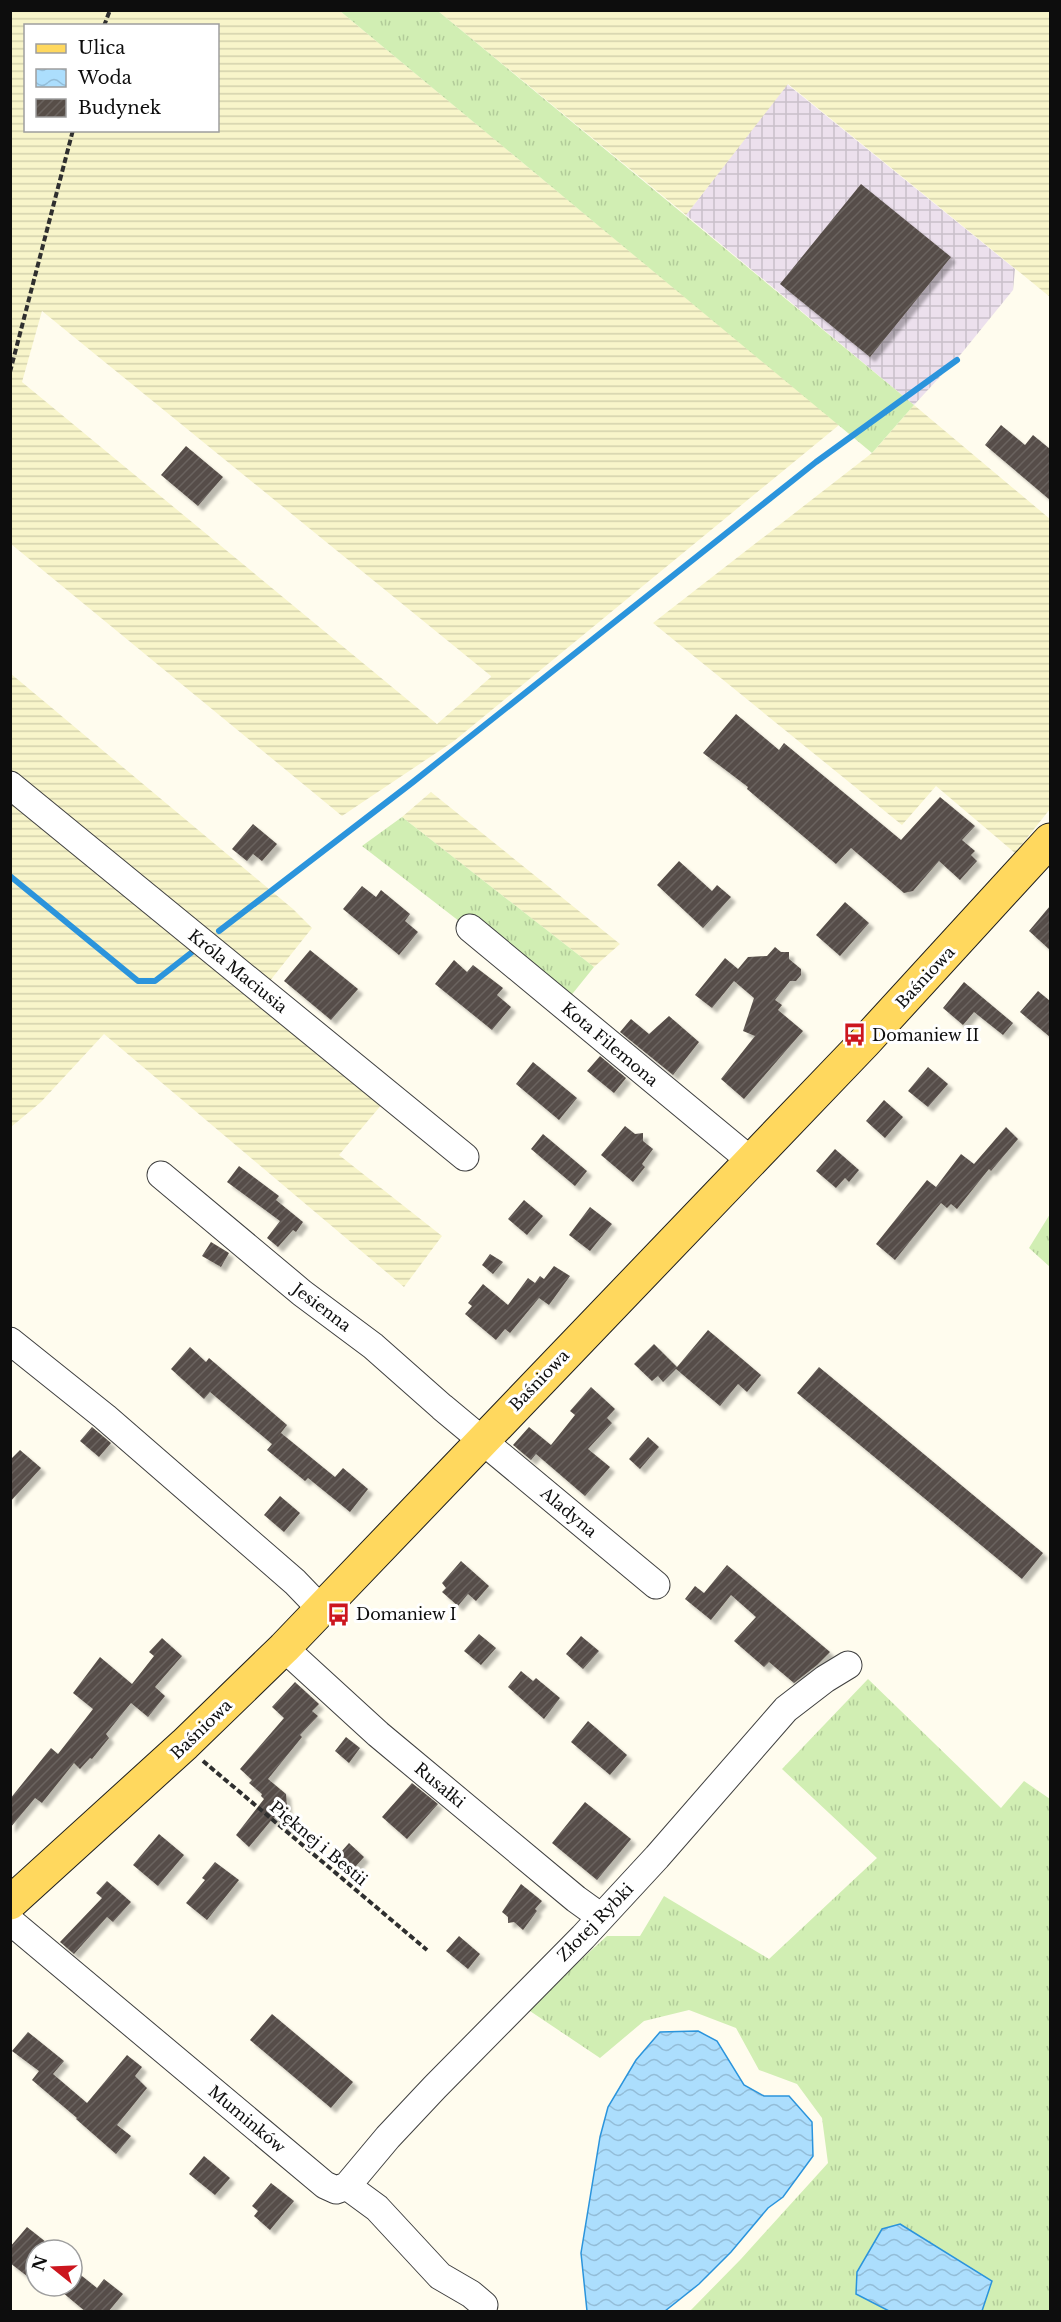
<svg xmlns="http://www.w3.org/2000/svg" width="1061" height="2322" viewBox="0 0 1061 2322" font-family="'Libre Baskerville',serif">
  <defs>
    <pattern id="industrial-grid" width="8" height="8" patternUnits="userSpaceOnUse" patternTransform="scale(1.5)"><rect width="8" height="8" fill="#ece0ed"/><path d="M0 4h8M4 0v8" fill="none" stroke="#c9bfca"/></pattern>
    <pattern id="farmland-rules" width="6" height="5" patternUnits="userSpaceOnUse" patternTransform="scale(1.5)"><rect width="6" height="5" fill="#f8f5ca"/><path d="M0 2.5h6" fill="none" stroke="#d3d1ac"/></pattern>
    <pattern id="grass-tufts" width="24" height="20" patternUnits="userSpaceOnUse" patternTransform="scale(1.5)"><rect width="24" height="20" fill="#d1eeb3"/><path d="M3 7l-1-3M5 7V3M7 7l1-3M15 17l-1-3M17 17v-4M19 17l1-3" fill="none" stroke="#b2cb99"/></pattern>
    <pattern id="water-waves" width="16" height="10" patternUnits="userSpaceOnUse" patternTransform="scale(1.5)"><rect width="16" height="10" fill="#acdefd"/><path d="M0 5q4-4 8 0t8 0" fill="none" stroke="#93bdd8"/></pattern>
    <pattern id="building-hatch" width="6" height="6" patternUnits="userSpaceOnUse" patternTransform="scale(1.5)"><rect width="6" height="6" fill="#574e48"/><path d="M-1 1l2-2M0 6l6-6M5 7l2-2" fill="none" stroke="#6a635e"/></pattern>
    <filter id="shadow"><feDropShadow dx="5" dy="5" stdDeviation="1.5" flood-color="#0004"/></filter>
  </defs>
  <rect width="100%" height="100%" fill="#fffcee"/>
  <path fill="url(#industrial-grid)" d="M787,84L1015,269L1013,290L961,354L914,405L686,215Z"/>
  <path fill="url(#farmland-rules)" fill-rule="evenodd" d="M10,11H340L839,425L454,741L342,816L11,544ZM26,26H218V130H26ZM42,311L491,676V677L437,724L22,382Z
    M438,11H1050V297L788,84L686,215Z
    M914,405L1050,519V809L1015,853L936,786L902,825L653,623L872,453Z
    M10,673L293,909L312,928L265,987L383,1103L339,1155L442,1236L404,1287L104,1034L41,1102L11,1127Z
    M431,792L620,944L594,967L402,817Z"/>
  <path fill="url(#grass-tufts)" d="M340,11H438L914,405L872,453Z
    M402,817L594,967L565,1003L362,846Z
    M1050,1214V1267L1029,1248Z
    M868,1679L1001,1808L1024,1781L1050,1799V2311H690L741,2259L828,2163L822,2118L797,2084L759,2070L736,2028L689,2010L644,2021L600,2058L527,2009L607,1936H640L664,1896L769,1959L877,1858L782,1769Z"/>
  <path fill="url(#water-waves)" stroke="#2b94dc" stroke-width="1.5" d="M698,2031L717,2041L744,2085L764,2096H789L812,2122L813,2156L783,2197L768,2208L731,2252L699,2284L665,2311H587L581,2253L600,2137L608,2107L636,2060L660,2032Z
    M900,2224L992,2281L982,2311H889L856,2294L857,2272L882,2229Z"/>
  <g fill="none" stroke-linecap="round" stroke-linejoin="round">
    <path stroke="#2b94dc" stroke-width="6" d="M10,876L138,981H155L196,949
      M219,931L413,782L816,462L957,360"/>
  </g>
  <path fill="url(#building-hatch)" filter="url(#shadow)" d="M861,184L951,257L870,357L780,284Z
    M1001,425L1025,445L1033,435L1050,449V500L985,445Z
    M186,446L223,477L198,506L161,475Z
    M736,714L779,750L784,743L901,840L940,797L975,826L962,840L975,851L971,855L977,861L960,880L939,861L913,891L904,893L851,848L836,864L747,789L748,787L703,753Z
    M253,824L277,844L262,861L253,854L247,861L232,849Z
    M679,861L712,891L717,885L731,897L703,928L657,885Z
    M362,886L376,897L381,890L410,914L405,921L418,932L399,955L343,909Z
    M845,902L869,923L840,956L816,935Z
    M1050,906V950L1029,931Z
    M775,947L781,952H789V959L801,969V975L796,981H790L775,1000L782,1005L778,1010L803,1031L744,1099L721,1079L755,1036L743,1031L754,998L734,981L712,1008L695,995L725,958L738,969L748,957L767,956Z
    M310,950L358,989L331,1020L284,981Z
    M454,960L467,972L473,965L503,988L497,995L511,1007L492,1030L435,984Z
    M964,982L1013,1023L1003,1035L974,1012L963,1025L943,1008Z
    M1038,991L1050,1001V1037L1020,1012Z
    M669,1016L699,1042L673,1075L620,1032L631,1019L649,1034Z
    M600,1056L626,1078L614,1093L587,1071Z
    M533,1062L577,1098L559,1120L516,1084Z
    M928,1067L948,1084L928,1107L908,1091Z
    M884,1100L903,1117L885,1138L866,1121Z
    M625,1126L635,1134L643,1133V1141L653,1149L642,1164L645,1167L633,1182L601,1155Z
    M1006,1127L1018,1139L991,1171L989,1169L957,1209L951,1204L947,1208L941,1203L895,1260L876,1244L927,1180L936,1187L961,1154L974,1164Z
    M543,1134L587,1171L575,1186L531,1149Z
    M835,1149L859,1170L849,1182L845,1178L836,1188L816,1171Z
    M239,1166L279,1196L276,1200L303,1222L296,1232L293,1230L278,1247L267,1238L280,1221L227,1182Z
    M524,1200L543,1216L527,1235L508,1219Z
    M590,1207L612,1224L590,1251L569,1235Z
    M211,1242L229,1253L221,1267L202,1256Z
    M490,1254L503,1262L493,1274L482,1265Z
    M554,1266L570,1276L549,1305L539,1298L510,1333L505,1329L496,1340L465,1314L472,1306L468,1303L483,1284L508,1305L528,1278L535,1283L540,1276L544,1279Z
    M708,1330L761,1375L747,1392L738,1384L720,1406L676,1369L663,1382L658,1376L652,1381L634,1364L654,1344L677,1367Z
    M190,1347L206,1362L209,1358L287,1425L277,1438L281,1433L335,1477L343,1468L368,1489L350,1512L308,1478L305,1481L267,1450L272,1444L210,1392L204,1399L171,1369Z
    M819,1367L1043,1553L1022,1579L797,1393Z
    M591,1387L615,1409L607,1418L612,1423L588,1449L610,1467L585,1496L536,1454L531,1460L513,1445L529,1427L551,1445L575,1415L570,1411Z
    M92,1427L111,1443L99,1457L80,1441Z
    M648,1437L659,1447L640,1469L629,1459Z
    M20,1450L41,1468L10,1502V1460Z
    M280,1496L300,1513L284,1532L264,1515Z
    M461,1561L489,1586L476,1601L468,1594L458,1606L442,1592L446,1588L442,1583Z
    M727,1565L830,1652L817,1665L794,1683L769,1662L764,1667L734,1641L756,1617L731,1595L711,1620L685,1599L695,1586L704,1593Z
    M479,1634L496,1648L481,1665L464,1651Z
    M581,1636L599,1651L583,1669L566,1654Z
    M162,1638L182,1656L155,1687L165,1696L148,1717L131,1703L106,1734L109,1738L92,1759L90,1758L80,1769L74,1763L42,1803L35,1798L10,1828V1799L51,1748L58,1754L93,1709L73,1693L100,1657L132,1684L154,1656L149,1652Z
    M521,1671L533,1681L536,1678L560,1698L544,1719L508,1687Z
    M295,1682L319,1704L312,1711L318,1716L300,1735L302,1737L268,1779L286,1794L289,1830L274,1817L249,1847L236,1835L264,1799L261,1796L262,1794L249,1783L252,1780L240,1769L284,1718L272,1707Z
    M588,1721L627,1755L610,1775L571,1742Z
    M346,1737L360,1748L349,1763L335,1751Z
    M412,1783L438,1804L407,1839L382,1817Z
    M585,1802L631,1839L597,1880L552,1843Z
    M159,1834L184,1855L158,1886L133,1865Z
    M349,1843L364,1857L348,1875L333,1861Z
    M215,1862L239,1880L207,1920L186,1903L205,1880L202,1878Z
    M107,1881L131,1902L113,1922L107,1917L74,1954L60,1942L102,1898L96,1893Z
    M521,1884L542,1901L535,1909L537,1911L523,1930L514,1922L508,1923V1917L502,1912Z
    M459,1936L480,1954L468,1969L446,1951Z
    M272,2014L353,2082L331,2108L250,2040Z
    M28,2032L64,2061L53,2074L87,2103L127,2055L142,2067L135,2076L147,2088L117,2125L131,2136L116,2154L76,2119L77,2118L32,2080L39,2071L12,2051Z
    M204,2156L230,2178L215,2195L189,2174Z
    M271,2183L294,2201L270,2230L254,2216L258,2211L252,2206Z
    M27,2227L56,2250H36V2283L10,2263V2247Z
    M77,2272L97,2288L104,2279L123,2294L108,2312H86L62,2292L66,2286H72V2279Z"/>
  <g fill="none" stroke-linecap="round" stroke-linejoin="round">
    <defs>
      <path id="minor" d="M10,785L465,1157
        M470,928L750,1160
        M161,1175L302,1293L373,1346L442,1407L656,1585
        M10,1341L105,1417L295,1582L321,1609
        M284,1648L378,1734L576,1899L601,1917
        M10,1921L325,2185L336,2190L347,2186L377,2208L440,2276L471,2294L484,2305
        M347,2186L388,2137L435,2087L583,1937L657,1857L786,1709L825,1679L848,1665"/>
      <path id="major" d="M10,1903L185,1744L284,1648L864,1043L1050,840"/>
    </defs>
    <use href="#minor" stroke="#404040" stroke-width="29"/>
    <use href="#major" stroke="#1e1e1e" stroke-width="35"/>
    <path stroke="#2f2f2f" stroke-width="4" stroke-dasharray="6 3" stroke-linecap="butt" d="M104,26L110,10
      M10,372L73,130
      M203,1761L427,1950"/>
    <use href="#minor" stroke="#fff" stroke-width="27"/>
    <use href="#major" stroke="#ffd85e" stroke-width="33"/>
  </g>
  <defs>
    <symbol id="bus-bare" viewBox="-9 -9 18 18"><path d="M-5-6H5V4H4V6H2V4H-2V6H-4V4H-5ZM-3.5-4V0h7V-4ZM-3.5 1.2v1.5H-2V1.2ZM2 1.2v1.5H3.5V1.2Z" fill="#cc161e" stroke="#fff" stroke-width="2.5" paint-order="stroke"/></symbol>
  </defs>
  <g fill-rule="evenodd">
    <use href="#bus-bare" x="838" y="1018" width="33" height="33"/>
    <use href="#bus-bare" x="322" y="1598" width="33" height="33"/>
  </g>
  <g text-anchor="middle" stroke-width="6" stroke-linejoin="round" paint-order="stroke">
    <g font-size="16" fill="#0d0d0d" stroke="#fff">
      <text transform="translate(238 971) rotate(39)" y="6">Króla Maciusia</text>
      <text transform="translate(925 977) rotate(-47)" y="6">Baśniowa</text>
      <text transform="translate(610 1044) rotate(40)" y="6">Kota Filemona</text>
      <text transform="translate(322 1307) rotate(37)" y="6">Jesienna</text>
      <text transform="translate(539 1380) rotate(-46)" y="6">Baśniowa</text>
      <text transform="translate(569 1512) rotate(40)" y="6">Aladyna</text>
      <text transform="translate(201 1729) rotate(-44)" y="6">Baśniowa</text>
      <text transform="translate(440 1785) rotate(40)" y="6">Rusałki</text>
      <text transform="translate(319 1843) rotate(40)" y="6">Pięknej i Bestii</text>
      <text transform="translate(595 1922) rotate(-46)" y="6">Złotej Rybki</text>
      <text transform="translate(247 2119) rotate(40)" y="6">Muminków</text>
    </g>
    <g font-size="16" fill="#0d0d0d" stroke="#fff" text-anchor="start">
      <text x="872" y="1041">Domaniew II</text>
      <text x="356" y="1620">Domaniew I</text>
    </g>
  </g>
  <rect width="1061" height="2322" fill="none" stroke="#0d0d0d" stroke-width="24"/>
  <rect x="24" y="24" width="195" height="108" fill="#ffffff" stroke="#9e9e9e" stroke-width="1.5"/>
  <rect x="36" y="44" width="30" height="9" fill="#ffd85e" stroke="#9e9e9e" stroke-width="1.5"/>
  <text x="78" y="54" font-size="18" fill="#0d0d0d">Ulica</text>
  <rect x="36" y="69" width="30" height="18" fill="url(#water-waves)" stroke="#9e9e9e" stroke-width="1.5"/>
  <text x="78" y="84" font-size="18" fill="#0d0d0d">Woda</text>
  <rect x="36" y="99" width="30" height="18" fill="url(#building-hatch)" stroke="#9e9e9e" stroke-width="1.5"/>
  <text x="78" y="114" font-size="18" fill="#0d0d0d">Budynek</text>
  <g transform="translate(54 2268) rotate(288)"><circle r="28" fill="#ffffff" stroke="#9e9e9e" stroke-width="1.5"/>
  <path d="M0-4.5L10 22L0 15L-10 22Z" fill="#cc161e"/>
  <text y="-9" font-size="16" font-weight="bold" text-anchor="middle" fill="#0d0d0d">N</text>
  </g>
</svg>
